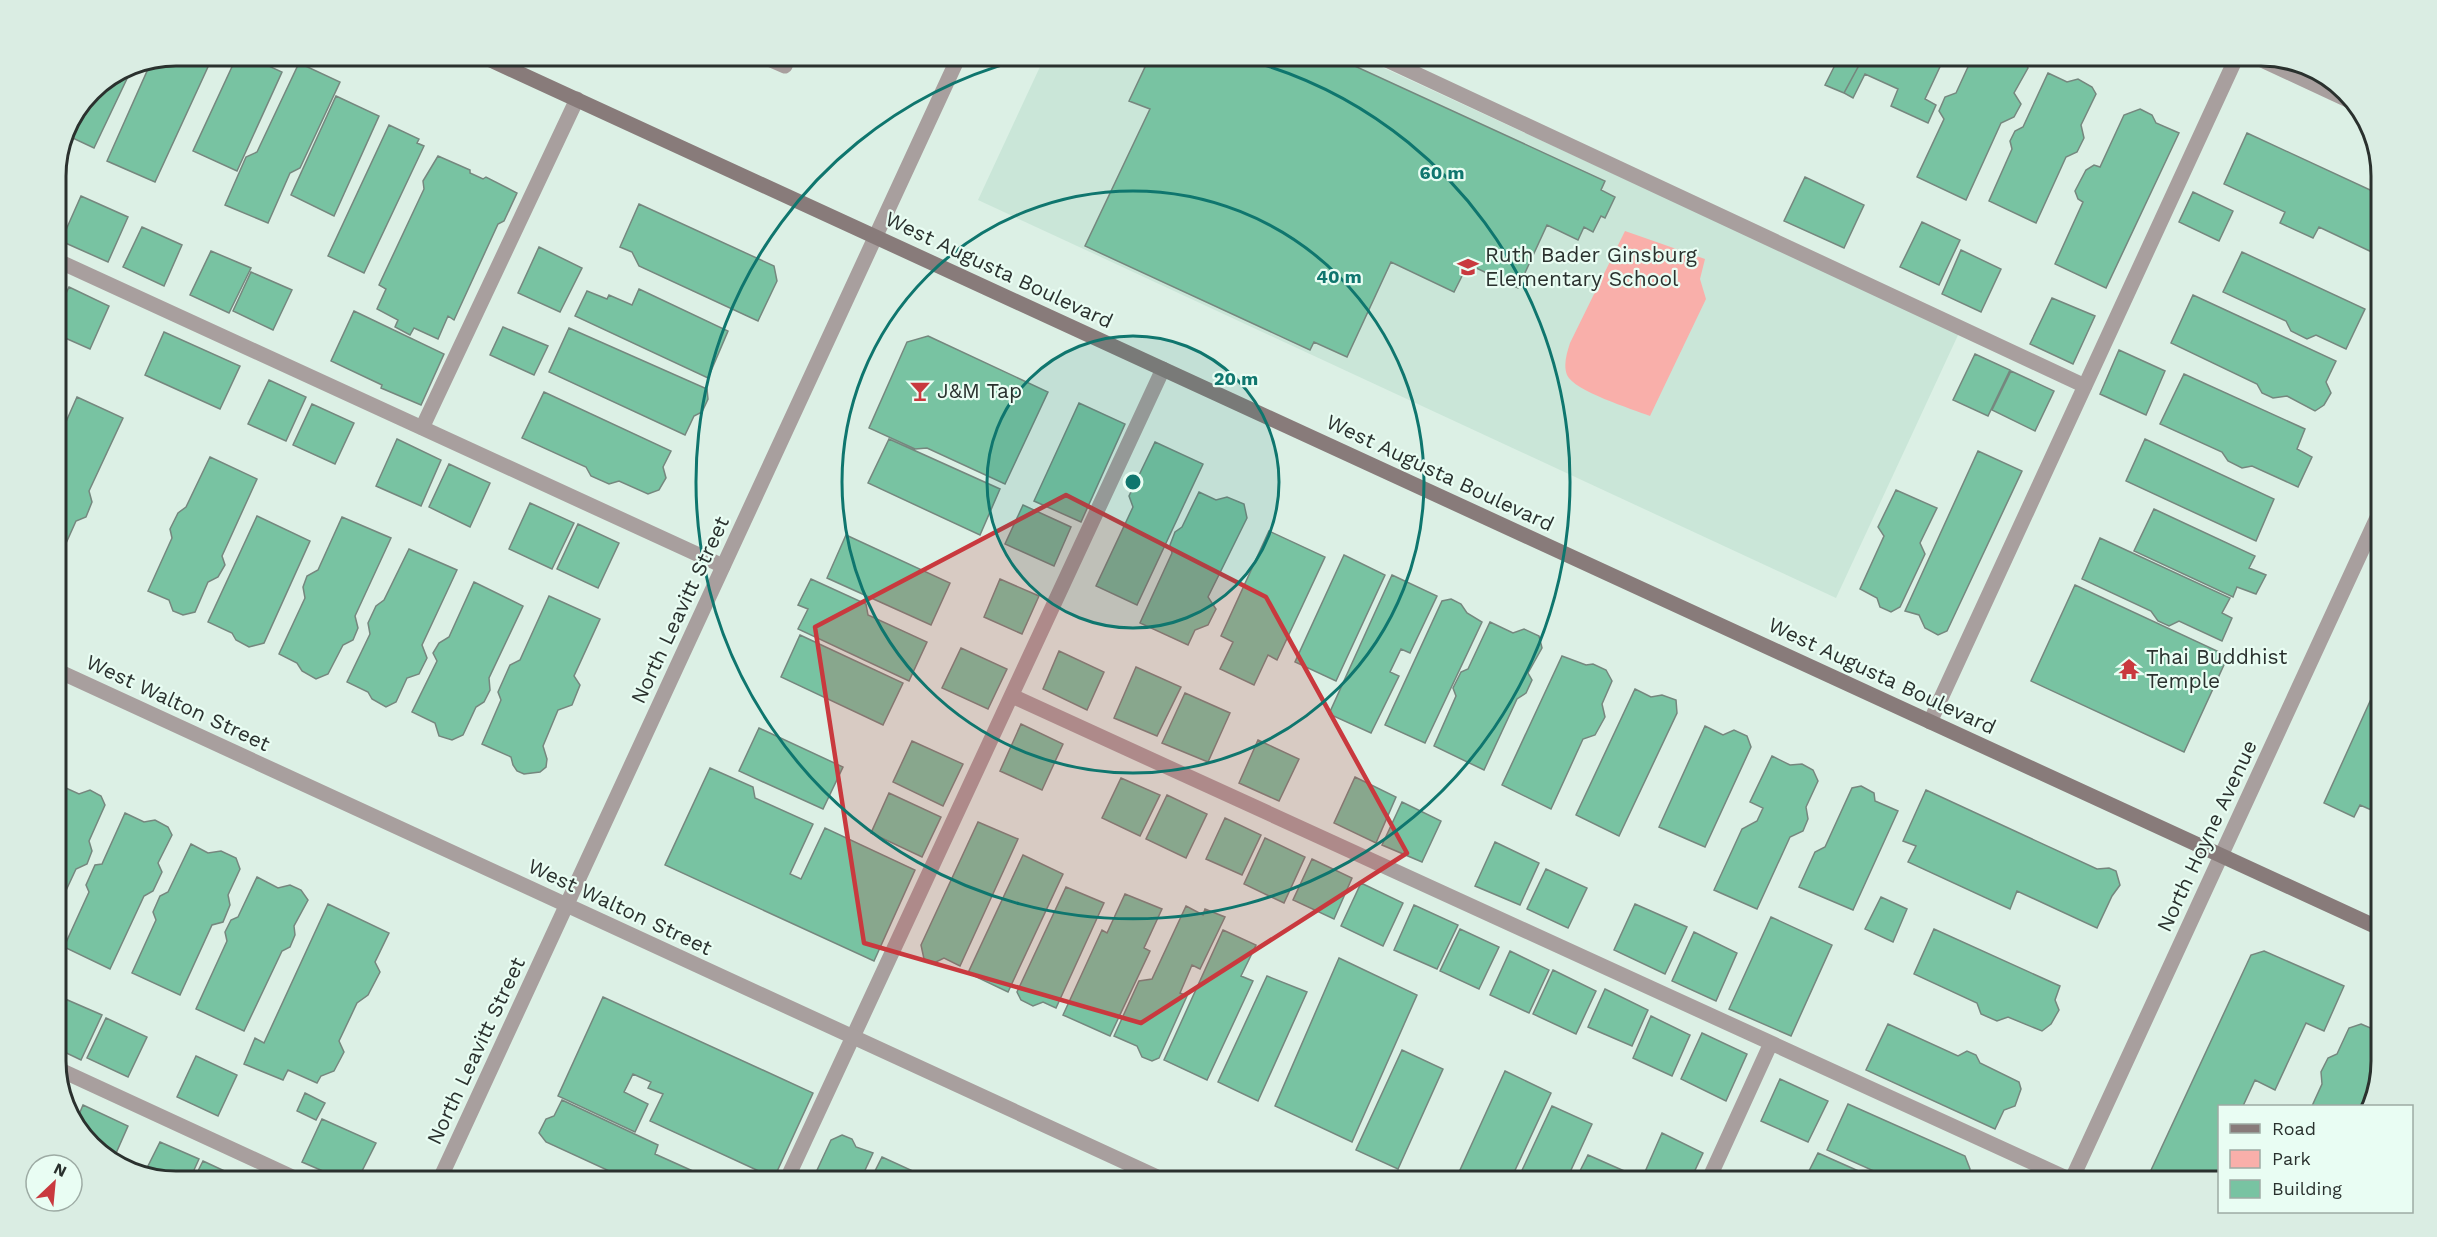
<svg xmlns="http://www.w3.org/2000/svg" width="2437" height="1237" viewBox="0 0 2437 1237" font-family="'Work Sans',sans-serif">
  <rect width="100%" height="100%" fill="#dcf0e5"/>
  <path fill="#cae6d8" d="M1045,56H1358L1959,333L1836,598L978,200Z"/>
  <path fill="#f9afaa" d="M1625,231L1705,259L1700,279L1706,299L1650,416C1632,409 1574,391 1567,375C1563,364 1567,353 1570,343Z"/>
  <path fill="#78c3a2" stroke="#75877e" stroke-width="1.5" d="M176,56H213L155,182L107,161L152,60Z
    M237,56H247L282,72L237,171L193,151Z
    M1129,56H1333L1605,181L1601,190L1615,197L1605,218L1601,216L1593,232L1584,227L1578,240L1547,225L1518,288L1468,264L1454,292L1391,262L1347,357L1314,342L1310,350L1085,246L1150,109L1129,101L1145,67L1128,59Z
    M1829,56H1864L1844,93L1825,85L1838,59Z
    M1864,56H1945L1925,99L1936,105L1928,123L1891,106L1898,89L1865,74L1853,98L1844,93Z
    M1973,56H2023L2028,68L2014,93L2021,104L2014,117L2001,123L1966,200L1917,177L1944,119L1939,111L1945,97L1956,93Z
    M299,63L340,82L300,168L290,173L268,223L225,205L246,157L257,152Z
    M134,64L94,148L64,134L91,91Z
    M2048,73L2067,82L2078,79L2092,87L2096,94L2081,125L2084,138L2077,152L2066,157L2036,223L1989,201L2012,149L2010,141L2015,131L2023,127Z
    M336,96L379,116L334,216L291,195Z
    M2140,109L2152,115L2156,123L2179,133L2106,288L2055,264L2083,202L2078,199L2075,191L2086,170L2094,165L2100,167L2124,115Z
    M389,125L419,139L417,143L424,146L364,273L328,256Z
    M2247,133L2381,195V247L2378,255L2319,227L2313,238L2280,223L2285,212L2224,184Z
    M438,156L470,170V173L483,179L486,177L517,193L504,221L498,224L454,320L448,316L438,339L414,328L410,335L395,327L398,320L377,309L386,289L379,285L424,189L423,181Z
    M1805,177L1864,205L1844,248L1784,221Z
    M2193,192L2233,211L2219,241L2179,222Z
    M81,196L128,217L108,262L61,241Z
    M639,204L774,266L777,281L758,321L639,266L632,252L620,247Z
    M1922,222L1960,240L1939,285L1900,267Z
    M142,227L182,245L164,286L123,267Z
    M539,247L582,268L560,312L518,293Z
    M1961,250L2001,269L1981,312L1942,294Z
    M211,251L251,268L229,313L190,295Z
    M2242,252L2365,309L2346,349L2316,335L2307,339L2291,331L2286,321L2223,292Z
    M251,272L292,290L273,330L233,311Z
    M69,287L109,306L90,349L56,334V315Z
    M639,289L728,331L708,378L575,316L587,291L607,299L609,295L632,305Z
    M2193,295L2336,361L2326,382L2331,393L2324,405L2315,411L2287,396L2273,398L2262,393L2257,384L2171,343Z
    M2052,298L2095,316L2073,364L2030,344Z
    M354,311L444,354L421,405L381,388L382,385L331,361Z
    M503,327L548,346L534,375L490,355Z
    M569,328L707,389L708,399L702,412L694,416L685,435L549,372Z
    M164,332L240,366L220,409L145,375Z
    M928,336L1048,392L1005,484L927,448L915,449L869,428L907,342Z
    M2119,350L2165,371L2146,415L2100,394Z
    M1975,354L2010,370L1988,416L1953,400Z
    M2011,371L2054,391L2035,431L1992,410Z
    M2184,374L2305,429L2297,449L2312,457L2298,487L2252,466L2242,468L2228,461L2222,452L2160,424Z
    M269,380L306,397L286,441L248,424Z
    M544,392L671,451L663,467L666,478L659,490L648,494L619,481L609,484L591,476L586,467L522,438Z
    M77,397L123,418L89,491L92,502L86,517L76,521L63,550L56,554V430L65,424Z
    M1079,403L1125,424L1081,522L1034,501Z
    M312,404L354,423L335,464L293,445Z
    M397,439L441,460L421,506L376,486Z
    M889,439L1000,489L980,535L868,483Z
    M2145,439L2274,499L2256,541L2126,481Z
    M1155,442L1203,464L1137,605L1096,586L1133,507L1129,496Z
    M1978,451L2022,471L1947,631L1938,635L1925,628L1919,615L1905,611Z
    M210,457L257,479L222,556L225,565L218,577L208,582L195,612L183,615L173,611L169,600L148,591L172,538L170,529L178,513L186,507Z
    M449,464L490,483L470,527L429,507Z
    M1896,490L1937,508L1920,543L1925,554L1900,607L1891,612L1880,607L1877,598L1860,589L1884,536L1878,527Z
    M1199,492L1216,500L1227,497L1244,504L1247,518L1208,597L1216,609L1208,625L1195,630L1188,645L1140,623L1172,553L1170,545L1175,532L1182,527Z
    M530,503L574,523L552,569L509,549Z
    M1023,505L1071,527L1054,566L1005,544Z
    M2154,509L2255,556L2249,568L2266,575L2256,594L2237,587L2233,597L2134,551Z
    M257,516L310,541L264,643L249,647L236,640L232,633L208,622Z
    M342,517L391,538L355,616L358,628L353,640L343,645L328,674L316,679L302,671L297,663L279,654L305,598L303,587L307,576L318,570Z
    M578,524L619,543L598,588L557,569Z
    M1269,531L1325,557L1277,660L1268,655L1254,685L1220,669L1233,642L1221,636Z
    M846,535L950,583L931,625L827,578Z
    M2100,538L2230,598L2222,613L2232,618L2222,641L2179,621L2169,626L2158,621L2151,611L2082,579Z
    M409,549L457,570L422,645L427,658L419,674L407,678L396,702L386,707L372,699L368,692L347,682L370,634L368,623L376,606L384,600Z
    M1344,555L1385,575L1336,681L1295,662Z
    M1392,575L1437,596L1410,653L1401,649L1390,672L1399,676L1371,733L1329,714Z
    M811,579L866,604L868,615L927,642L909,681L798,629L808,609L798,605Z
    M1000,579L1039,596L1022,634L984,617Z
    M474,582L523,606L489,678L490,690L484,702L476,707L463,735L452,740L439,736L435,723L412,712L437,661L433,653L439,643L449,637Z
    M2075,585L2228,656L2184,752L2031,681Z
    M549,596L600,619L574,676L580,685L572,705L558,710L543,746L547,759L546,767L540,772L524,774L517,771L513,765L511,757L482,744L501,700L498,692L510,665L520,660Z
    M1451,599L1461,604L1467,613L1482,622L1425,743L1385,725L1442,601Z
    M1490,622L1513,633L1524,629L1539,636L1542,648L1528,673L1532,680L1526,693L1517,699L1484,770L1434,746L1456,696L1453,688L1461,672L1468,669Z
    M800,635L903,683L883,725L781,677Z
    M961,648L1007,669L988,709L942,688Z
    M1059,651L1104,672L1087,710L1043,689Z
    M1562,656L1586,665L1593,664L1606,670L1612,681L1602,704L1605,717L1595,735L1583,739L1551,809L1502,785Z
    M1136,667L1181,687L1157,736L1114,718Z
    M2381,677V801L2376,812L2360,805L2354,817L2324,803Z
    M1635,689L1651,697L1662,695L1676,700L1677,713L1619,836L1576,815Z
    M1185,693L1230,713L1208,762L1162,743Z
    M1021,724L1063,744L1042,790L1000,771Z
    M1705,726L1723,735L1734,730L1747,736L1751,747L1705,847L1659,827Z
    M759,728L843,767L823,809L739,771Z
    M1258,740L1299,759L1279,801L1239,783Z
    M912,741L963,764L943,806L893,782Z
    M1772,756L1790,765L1802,764L1813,770L1818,781L1806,807L1808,819L1803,831L1790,837L1757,909L1714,890L1742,829L1757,821L1763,808L1750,802Z
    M710,768L753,787L755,798L813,824L790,874L801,879L825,828L915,870L874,961L665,865Z
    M1355,777L1396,797L1376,843L1334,823Z
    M1121,778L1160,795L1140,836L1102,818Z
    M57,784L79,794L90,790L101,796L105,805L89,841L92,851L87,864L76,869L56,912Z
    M1861,786L1874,793L1875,801L1898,811L1853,910L1799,887L1815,852L1825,847L1852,788Z
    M1926,790L2097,869L2109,868L2116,871L2120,885L2112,896L2097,928L2017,891L2010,909L1908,862L1916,846L1903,841Z
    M889,793L941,817L922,857L871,833Z
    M1167,795L1207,814L1186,858L1146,839Z
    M1402,802L1441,821L1422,862L1382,845Z
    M125,813L144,822L155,820L168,827L172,835L158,863L162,872L153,891L144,896L110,969L64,947L89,892L86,885L95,865L102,864Z
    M1225,818L1261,835L1242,875L1206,859Z
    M978,822L1018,839L960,966L944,958L934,963L924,959L921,945Z
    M1265,838L1305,857L1284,903L1244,884Z
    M1495,842L1539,863L1520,905L1475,886Z
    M191,844L208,853L221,851L236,858L240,869L228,895L230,905L223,922L212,925L180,995L132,973L156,920L153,912L160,896L168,892Z
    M1023,855L1063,874L1008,992L968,973Z
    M1312,859L1352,878L1334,919L1293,900Z
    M1546,869L1587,888L1568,928L1527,909Z
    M257,877L278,888L290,885L301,890L308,900L294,926L295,935L290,947L282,951L244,1031L196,1009L227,941L225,932L231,920L238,917Z
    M1361,883L1403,903L1383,946L1341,926Z
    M1066,887L1104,903L1056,1008L1043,1002L1033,1006L1021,1000L1017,992Z
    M1125,894L1162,909L1144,948L1150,951L1110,1036L1063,1015L1102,930L1107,933Z
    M1881,897L1907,909L1893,942L1865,929Z
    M328,904L389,933L375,962L380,972L368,995L357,1003L339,1041L344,1052L334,1071L321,1076L317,1083L288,1070L283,1080L244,1064L255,1038L264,1043Z
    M1635,904L1687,927L1665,974L1614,950Z
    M1414,905L1458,925L1437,969L1394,950Z
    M1186,906L1203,915L1205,909L1225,917L1200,969L1192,965L1180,993L1187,996L1159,1058L1152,1061L1142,1057L1137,1046L1114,1036L1139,981L1152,979Z
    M1771,917L1832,945L1791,1036L1729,1009Z
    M1460,929L1499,947L1479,989L1440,971Z
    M1934,929L2060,986L2055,1000L2059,1010L2051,1024L2042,1031L2008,1017L1997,1021L1981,1014L1977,1003L1914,974Z
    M1223,930L1256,945L1241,976L1253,981L1207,1080L1164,1060Z
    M1694,932L1737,953L1716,1001L1672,981Z
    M1510,951L1549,970L1529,1013L1490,995Z
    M2264,951L2344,986L2324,1031L2306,1023L2275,1090L2255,1080L2243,1106H2220V1181H2146L2251,955Z
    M1339,958L1417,995L1352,1142L1275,1106Z
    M1553,970L1596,991L1576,1034L1533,1014Z
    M1267,976L1307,992L1258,1101L1218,1082Z
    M1605,989L1648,1010L1632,1046L1588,1027Z
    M56,995L102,1015L81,1060L56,1048Z
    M603,997L813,1093L774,1178L650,1121L663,1094L648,1088L651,1082L633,1074L624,1092L648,1104L635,1132L558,1096Z
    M1651,1016L1690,1035L1672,1076L1633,1058Z
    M106,1018L147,1037L128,1077L87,1058Z
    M1888,1024L1958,1056L1967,1051L1976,1055L1980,1063L2019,1082L2021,1089L2015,1106L2004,1110L1995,1129L1866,1070Z
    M2361,1024L2373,1029L2378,1040L2381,1041L2382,1060L2371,1106H2312L2322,1084L2321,1072L2328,1058L2337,1054L2349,1028Z
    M1702,1033L1747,1054L1726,1101L1681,1079Z
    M1402,1050L1443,1069L1398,1169L1356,1150Z
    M196,1056L237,1075L218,1116L177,1097Z
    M1505,1071L1551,1093L1510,1181H1455Z
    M1780,1079L1828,1101L1808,1142L1761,1121Z
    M305,1093L325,1103L316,1120L297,1111Z
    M562,1100L658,1145L655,1154L715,1181H631L546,1142L539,1133L546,1119L554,1116Z
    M1848,1104L1965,1156L1970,1169L1965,1181H1902L1904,1178L1897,1175L1887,1177L1827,1150Z
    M83,1105L128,1126L113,1160L76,1128L75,1124Z
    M1552,1106L1592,1124L1566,1181H1517Z
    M322,1119L376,1143L357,1181H346L302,1162Z
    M1662,1133L1703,1153L1690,1181H1641Z
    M842,1135L852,1139L856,1147L873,1153L860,1181H812L831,1140Z
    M160,1142L199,1159L189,1181L176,1182L144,1174Z
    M1818,1153L1872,1177L1871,1181H1804Z
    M1588,1155L1631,1174L1628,1181H1575Z
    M882,1157L926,1177L924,1181H870Z
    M203,1161L246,1181H193Z
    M539,1172L559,1181H527L529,1177Z"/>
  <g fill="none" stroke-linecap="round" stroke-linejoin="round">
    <path stroke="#a89f9e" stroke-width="15" d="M762,56L785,66L789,56
      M1378,56L2085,386
      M56,260L723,566
      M422,428L577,99
      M1012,696L2073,1181
      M1930,722L2237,56
      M56,1068L301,1181
      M786,1181L1163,369
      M1708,1181L1771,1043"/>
    <path stroke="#a89f9e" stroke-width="15" d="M2253,56L2352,102
      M56,670L1166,1181
      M439,1181L959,56
      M2071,1181L2381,509"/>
    <path stroke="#887b7a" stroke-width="15" d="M482,56L2381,929"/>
  </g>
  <path fill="#c9393e" fill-opacity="0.2" stroke="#c9393e" stroke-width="4.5" stroke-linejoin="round" d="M1066,495L1266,597L1407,853L1141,1023L864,943L815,627Z"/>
  <circle cx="1133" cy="482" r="146" fill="#0f766e" fill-opacity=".12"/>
  <g fill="none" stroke="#0f766e" stroke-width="3">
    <circle cx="1133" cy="482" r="146"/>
    <circle cx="1133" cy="482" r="291"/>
    <path d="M1231 56A437 437 0 1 1 1035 56"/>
  </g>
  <defs>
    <symbol id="school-bare" viewBox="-9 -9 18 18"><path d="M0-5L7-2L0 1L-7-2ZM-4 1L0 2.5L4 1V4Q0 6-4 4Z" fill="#c9393e" stroke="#e9fdf3" stroke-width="2.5" paint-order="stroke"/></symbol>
    <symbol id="bar-bare" viewBox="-9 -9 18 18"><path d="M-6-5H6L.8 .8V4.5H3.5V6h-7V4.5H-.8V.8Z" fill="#c9393e" stroke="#e9fdf3" stroke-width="2.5" paint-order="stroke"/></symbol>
    <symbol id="temple-bare" viewBox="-9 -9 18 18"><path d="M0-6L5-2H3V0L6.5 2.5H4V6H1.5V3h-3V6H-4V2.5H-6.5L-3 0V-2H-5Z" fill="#c9393e" stroke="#e9fdf3" stroke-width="2.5" paint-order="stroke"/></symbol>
  </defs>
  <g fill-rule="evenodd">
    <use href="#school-bare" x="1453" y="252" width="30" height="30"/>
    <use href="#bar-bare" x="905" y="376" width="30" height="30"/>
    <use href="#temple-bare" x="2114" y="654" width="30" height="30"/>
  </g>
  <g text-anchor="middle" stroke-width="4.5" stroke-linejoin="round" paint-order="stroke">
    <g font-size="21" fill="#2a312e" stroke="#e9fdf3" text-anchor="start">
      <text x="1485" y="262">Ruth Bader Ginsburg<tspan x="1485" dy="24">Elementary School</tspan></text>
      <text x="937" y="398">J&amp;M Tap</text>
      <text x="2146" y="664">Thai Buddhist<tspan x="2146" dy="24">Temple</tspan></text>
    </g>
    <g font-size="21" fill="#2a312e" stroke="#e9fdf3">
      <text transform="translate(999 270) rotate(25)" y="7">West Augusta Boulevard</text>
      <text transform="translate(1440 473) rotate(25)" y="7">West Augusta Boulevard</text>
      <text transform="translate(680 610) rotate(-65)" y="7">North Leavitt Street</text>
      <text transform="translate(1882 676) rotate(25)" y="7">West Augusta Boulevard</text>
      <text transform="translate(178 703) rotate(25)" y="7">West Walton Street</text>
      <text transform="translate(2207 836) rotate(-65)" y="7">North Hoyne Avenue</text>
      <text transform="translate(620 907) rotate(25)" y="7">West Walton Street</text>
      <text transform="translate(476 1051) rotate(-65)" y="7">North Leavitt Street</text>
    </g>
  </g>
  <path d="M0 0H2437V1237H0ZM176 66H2261A110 110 0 0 1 2371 176V1061A110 110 0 0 1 2261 1171H176A110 110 0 0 1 66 1061V176A110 110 0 0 1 176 66Z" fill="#daede3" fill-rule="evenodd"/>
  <path fill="none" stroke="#2a312e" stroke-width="3" d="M176 66H2261A110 110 0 0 1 2371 176V1061A110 110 0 0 1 2261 1171H176A110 110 0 0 1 66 1061V176A110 110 0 0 1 176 66Z"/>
  <circle cx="1133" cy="482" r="9" fill="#0f766e" stroke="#e9fdf3" stroke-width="3"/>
  <g font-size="18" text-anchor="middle" font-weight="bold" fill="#0f766e" stroke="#e9fdf3" stroke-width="4.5" stroke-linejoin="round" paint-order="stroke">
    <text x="1442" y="179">60 m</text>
    <text x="1339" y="283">40 m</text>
    <text x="1236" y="385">20 m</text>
  </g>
  <rect x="2218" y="1105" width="195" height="108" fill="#e9fdf3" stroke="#9daba4" stroke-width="1.5"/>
  <rect x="2230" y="1124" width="30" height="9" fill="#887b7a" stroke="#9daba4" stroke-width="1.5"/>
  <text x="2272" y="1135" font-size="18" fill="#2a312e">Road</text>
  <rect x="2230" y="1150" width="30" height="18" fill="#f9afaa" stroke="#9daba4" stroke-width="1.5"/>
  <text x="2272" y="1165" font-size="18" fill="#2a312e">Park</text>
  <rect x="2230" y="1180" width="30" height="18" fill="#78c3a2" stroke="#9daba4" stroke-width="1.5"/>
  <text x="2272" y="1195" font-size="18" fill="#2a312e">Building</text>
  <g transform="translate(54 1183) rotate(26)"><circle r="28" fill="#e9fdf3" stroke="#9daba4" stroke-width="1.5"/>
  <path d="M0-4.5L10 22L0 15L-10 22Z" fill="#c9393e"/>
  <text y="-9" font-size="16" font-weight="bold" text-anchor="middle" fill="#2a312e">N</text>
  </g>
</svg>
